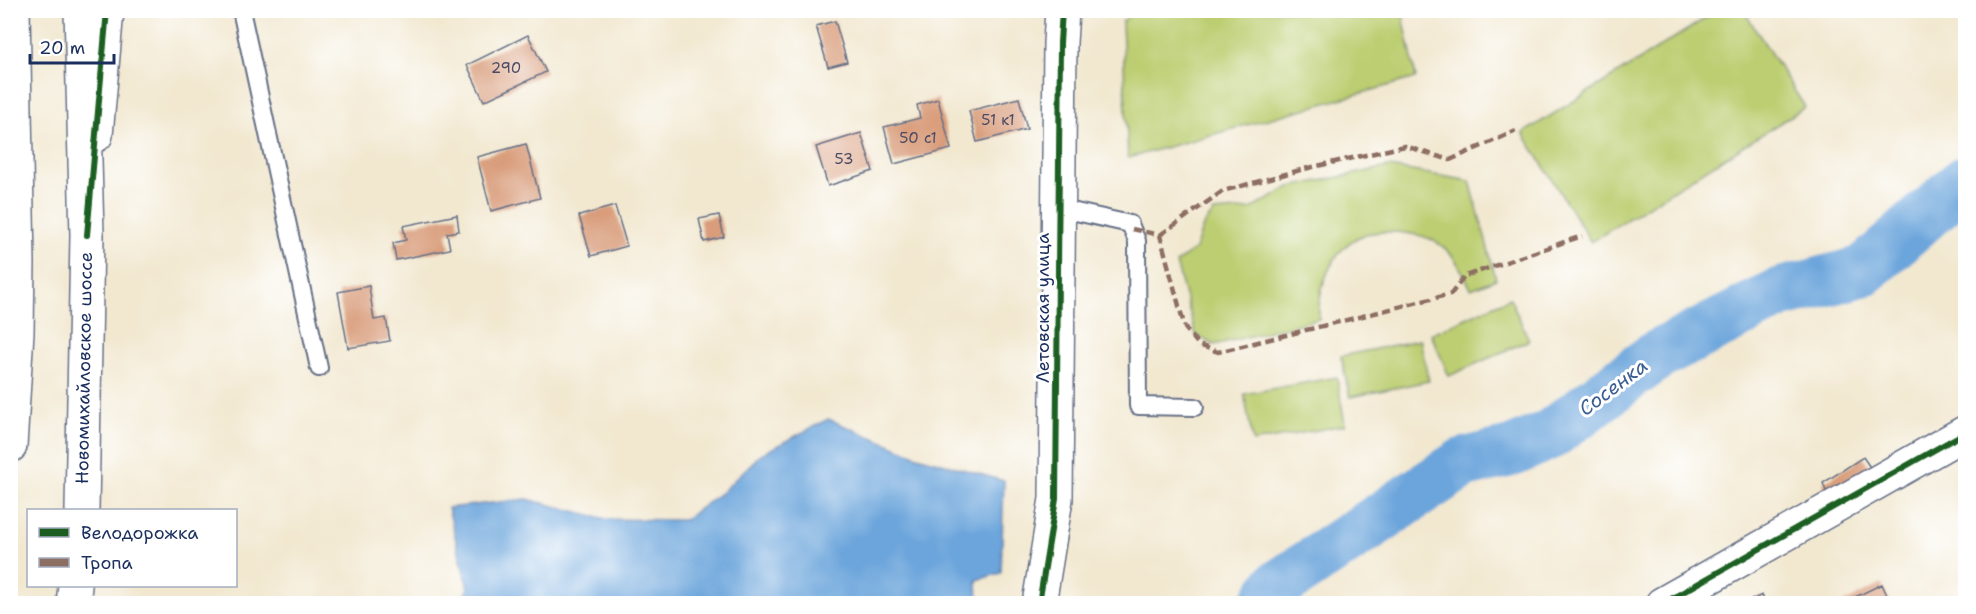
<svg xmlns="http://www.w3.org/2000/svg" width="1976" height="614" viewBox="0 0 1976 614" font-family="'Shantell Sans',sans-serif">
  <rect width="100%" height="100%" fill="#fff"/>
  <filter id="ink" filterUnits="userSpaceOnUse"><feTurbulence type="fractalNoise" baseFrequency=".0167" numOctaves="2"/><feDisplacementMap in="SourceGraphic" scale="12" xChannelSelector="R" yChannelSelector="G"/><feConvolveMatrix kernelMatrix="1 2 1 2 8 2 1 2 1" color-interpolation-filters="sRGB"/></filter>
  <filter id="wash" filterUnits="userSpaceOnUse"><feTurbulence type="fractalNoise" baseFrequency=".008" numOctaves="4" result="noise"/><feDisplacementMap in="SourceGraphic" scale="24" xChannelSelector="R" yChannelSelector="G"/><feGaussianBlur stdDeviation="1.35" result="paint"/><feColorMatrix in="noise" values="0 0 0 0 0 0 0 0 0 0 0 0 0 0 0 0 0 1.4 0 .05"/><feComposite in="paint" operator="in"/></filter>
  <g filter="url(#wash)">
    <rect width="100%" height="100%" fill="#f2e8d0"/>
    <path fill="#bcce71" stroke="#6c7e68" stroke-width="1.5" d="M1135,10L1402,11L1416,78L1128,158L1122,22Z
      M1717,11H1744L1805,107L1591,242L1523,133Z
      M1389,167L1470,181L1496,279L1471,289C1462,271 1454,252 1436,242C1428,237 1414,234 1405,233C1391,231 1378,231 1364,235C1332,246 1317,289 1319,319L1214,345L1196,335L1176,263L1195,249L1203,226L1214,212L1251,209L1290,187Z
      M1510,298L1529,340L1449,376L1431,334Z
      M1420,340L1429,381L1350,397L1341,356Z
      M1337,377L1345,425L1253,442L1244,394Z"/>
    <path fill="#6ca5db" stroke="#446a9c" stroke-width="1.5" d="M828,419L918,456L1004,481L1001,573L977,580L978,603H463L468,588L448,508L527,499L606,519L684,520L722,492L761,454Z"/>
    <g fill="none" stroke-linecap="round" stroke-linejoin="round">
      <path stroke="#6ca5db" stroke-width="51" d="M1265,604L1277,586L1463,463L1513,451L1551,434L1656,356L1780,293L1863,271L1966,180"/>
    </g>
    <g id="blocks">
      <path fill="#d99d7c" d="M835,21L847,62L828,67L816,26Z
        M528,35L546,72L484,101L467,65Z
        M1019,98L1027,129L977,142L969,111Z
        M938,99L951,149L894,164L884,127L920,118L917,105Z
        M861,133L873,171L828,186L816,147Z
        M526,144L540,198L491,211L477,157Z
        M615,206L627,246L591,256L579,216Z
        M457,215L459,231L447,233L450,249L396,260L393,243L406,240L403,226Z
        M719,215L724,237L704,242L699,219Z
        M369,286L374,320L386,318L390,341L348,348L338,292Z
        M1863,457L1874,473L1827,494L1823,483Z
        M1882,584L1891,604H1841Z
        M1762,595L1766,604H1742Z"/>
    </g>
  </g>
  <g filter="url(#ink)">
    <use href="#blocks" fill-opacity="0" stroke="#667086" stroke-width="1.5"/>
    <g fill="none" stroke-linecap="round" stroke-linejoin="round">
      <defs>
        <path id="service" d="M241,10L319,368
          M1058,208L1130,224L1137,241L1138,406L1195,407"/>
        <path id="minor" d="M1039,604L1056,499L1060,43L1062,10
          M1662,604L1966,432"/>
        <path id="tertiary" d="M96,135L107,10"/>
        <path id="secondary" d="M81,10L87,235L82,510
          M10,446L17,332L18,262L13,10
          M73,604L75,586"/>
      </defs>
      <use href="#service" stroke="#667086" stroke-width="20"/>
      <use href="#minor" stroke="#667086" stroke-width="36"/>
      <use href="#tertiary" stroke="#667086" stroke-width="36"/>
      <use href="#secondary" stroke="#667086" stroke-width="36"/>
      <use href="#service" stroke="#fff" stroke-width="16"/>
      <use href="#minor" stroke="#fff" stroke-width="33"/>
      <use href="#tertiary" stroke="#fff" stroke-width="33"/>
      <use href="#secondary" stroke="#fff" stroke-width="33"/>
      <path stroke="#8d6e63" stroke-width="4.5" stroke-dasharray="9 4.5" stroke-linecap="butt" d="M1132,229L1160,235L1185,328L1199,345L1218,352L1451,294L1465,276L1582,236
        M1160,235L1223,191L1304,169L1405,146L1450,160L1516,131"/>
      <defs>
        <path id="cycleway" d="M87,235L107,10
          M1039,604L1056,499L1060,43L1062,10
          M1662,604L1966,432"/>
      </defs>
      <use href="#cycleway" stroke="#fff" stroke-width="10"/>
      <use href="#cycleway" stroke="#1b5e20" stroke-width="6"/>
    </g>
  </g>
  <g text-anchor="middle" stroke-width="6" stroke-linejoin="round" paint-order="stroke">
    <g font-size="15" fill="#4a4a66">
      <text x="506" y="73">290</text>
      <text x="998" y="125">51 к1</text>
      <text x="918" y="143">50 с1</text>
      <text x="844" y="164">53</text>
    </g>
    <g font-size="18" fill="#1b2f5e" stroke="#fff">
      <text transform="translate(1043 308) rotate(-90)" y="6">Летовская улица</text>
      <text transform="translate(84 368) rotate(-89)" y="6">Новомихайловское шоссе</text>
    </g>
    <g font-size="20" font-style="italic" fill="#3b5e90" stroke="#fff">
      <text transform="translate(1613 387) rotate(-37)" y="7">Сосенка</text>
    </g>
  </g>
  <rect width="1976" height="614" fill="none" stroke="#fff" stroke-width="36"/>
  <rect x="27" y="509" width="210" height="78" fill="#ffffff" stroke="#a4acbf" stroke-width="1.5"/>
  <rect x="39" y="528" width="30" height="9" fill="#1b5e20" stroke="#a4acbf" stroke-width="1.5"/>
  <text x="81" y="539" font-size="18" fill="#1b2f5e">Велодорожка</text>
  <rect x="39" y="558" width="30" height="9" fill="#8d6e63" stroke="#a4acbf" stroke-width="1.5"/>
  <text x="81" y="569" font-size="18" fill="#1b2f5e">Тропа</text>
  <path d="M30 54v9h84v-9" fill="none" stroke="#1b2f5e" stroke-width="3"/>
  <text x="39" y="54" font-size="18" fill="#1b2f5e" stroke="#ffffff" stroke-width="4.5" paint-order="stroke">20 m</text>
</svg>
